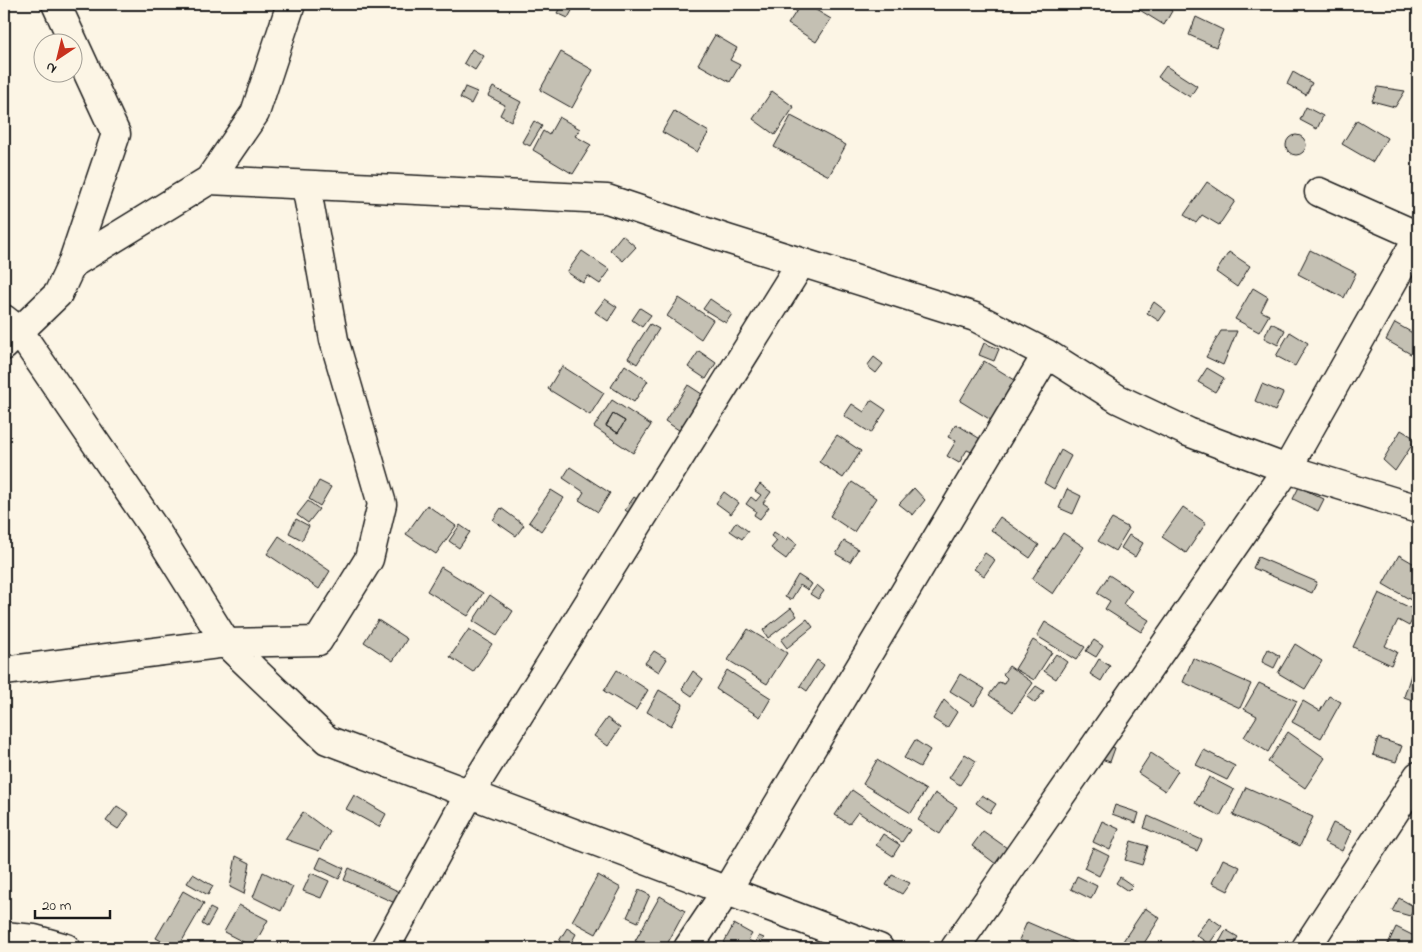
<svg xmlns="http://www.w3.org/2000/svg" width="1422" height="952" viewBox="0 0 1422 952" font-family="'Indie Flower',sans-serif">
  <rect width="100%" height="100%" fill="#fcf5e5"/>
  <filter id="ink" filterUnits="userSpaceOnUse"><feTurbulence type="fractalNoise" baseFrequency=".02" numOctaves="2"/><feDisplacementMap in="SourceGraphic" scale="10" xChannelSelector="R" yChannelSelector="G"/><feConvolveMatrix kernelMatrix="1 2 1 2 8 2 1 2 1" color-interpolation-filters="sRGB"/></filter>
  <g filter="url(#ink)">
    <path fill="#c4c0b3" stroke="#1c1c1c" fill-rule="evenodd" d="M562,4L575,5L568,18L557,13Z
      M801,4H806L831,19L816,42L788,24Z
      M1130,4H1169L1167,7L1172,11L1164,25Z
      M1196,17L1223,30L1216,47L1189,35Z
      M715,35L737,48L730,60L740,65L730,82L698,64Z
      M472,49L484,56L475,70L464,63Z
      M561,52L593,70L572,108L540,90Z
      M1166,66L1197,86L1190,97L1158,77Z
      M1293,72L1312,83L1306,95L1287,84Z
      M465,87L477,92L471,104L460,98Z
      M493,87L521,102L511,121L500,115L505,105L488,96Z
      M1378,87L1405,91L1395,107L1372,101Z
      M772,91L794,107L775,135L753,119Z
      M1306,107L1323,116L1317,129L1300,120Z
      M674,111L709,132L697,152L662,132Z
      M791,116L846,145L829,176L774,147Z
      M559,117L580,129L575,136L591,145L573,174L533,150L543,131L549,135Z
      M1357,120L1387,138L1373,162L1342,144Z
      M534,121L542,126L530,146L522,142Z
      M1286 145a10 10 0 1 1 20 0a10 10 0 1 1-20 0Z
      M1207,182L1235,201L1219,225L1202,215L1196,223L1184,215Z
      M622,235L636,247L623,261L610,250Z
      M1310,250L1356,273L1344,298L1298,274Z
      M582,251L610,270L600,284L588,276L583,283L567,272Z
      M1229,252L1250,266L1237,287L1216,272Z
      M1253,288L1268,297L1261,311L1269,315L1259,332L1235,319Z
      M679,298L713,320L701,339L667,316Z
      M605,299L617,307L608,321L595,312Z
      M710,299L732,314L726,323L703,309Z
      M1154,302L1166,311L1159,321L1147,313Z
      M640,308L651,315L642,327L632,320Z
      M1271,323L1285,330L1278,345L1264,338Z
      M1395,323L1418,336V353L1416,357L1386,340Z
      M650,324L659,329L637,364L628,358Z
      M1221,331H1237L1223,365L1206,357Z
      M1290,332L1308,343L1295,366L1276,356Z
      M984,343L999,349L994,361L979,355Z
      M699,351L716,363L706,379L688,367Z
      M874,357L883,364L876,373L867,366Z
      M984,361L1023,385L999,425L960,401Z
      M625,365L648,381L634,402L611,387Z
      M562,366L604,393L590,415L548,389Z
      M1207,368L1224,378L1215,392L1198,382Z
      M1262,384L1283,393L1275,411L1255,401Z
      M688,385L711,400L688,436L665,421Z
      M612,400L651,425L633,453L594,427ZM613,414L625,421L618,433L606,426Z
      M871,400L886,410L871,433L844,416L852,404L864,412Z
      M613,414L625,421L618,433L606,426Z
      M956,424L982,440L974,453L967,450L959,463L947,456L956,441L948,437Z
      M1401,430L1416,439L1395,471L1383,460Z
      M837,435L861,451L843,478L819,462Z
      M1061,450L1071,456L1054,489L1044,483Z
      M570,467L610,493L598,512L579,500L584,492L563,478Z
      M319,481L331,487L320,506L309,499Z
      M852,482L876,498L854,532L830,516Z
      M760,484L771,492L763,503L769,507L760,519L754,515L756,511L746,504L751,497L756,501L761,495L755,491Z
      M1299,487L1324,499L1318,511L1293,499Z
      M914,488L925,500L913,515L899,504Z
      M1067,489L1081,496L1073,514L1059,508Z
      M551,490L564,498L541,531L529,522Z
      M724,492L739,503L731,514L716,503Z
      M634,497L644,504L635,517L625,510Z
      M308,501L319,509L308,523L297,515Z
      M427,505L456,526L436,554L406,534Z
      M1183,507L1206,523L1186,553L1162,537Z
      M501,508L524,525L516,536L493,520Z
      M1000,517L1039,545L1030,558L991,530Z
      M296,519L309,526L302,540L289,533Z
      M1112,519L1129,528L1115,551L1098,541Z
      M736,522L748,531L742,539L730,531Z
      M460,525L470,532L459,548L449,541Z
      M774,532L786,540L788,537L797,544L786,559L771,548L777,541L771,536Z
      M1063,533L1084,547L1053,594L1032,579Z
      M1129,535L1143,543L1135,557L1121,548Z
      M279,536L330,571L319,589L267,554Z
      M844,541L858,549L850,562L836,554Z
      M985,553L995,560L984,576L974,569Z
      M1399,555L1418,566V604L1383,584Z
      M1258,557L1317,582L1312,593L1253,568Z
      M441,567L483,593L468,616L427,591Z
      M798,575L812,584L808,590L800,585L791,600L785,597Z
      M1109,575L1132,590L1123,604L1149,620L1141,632L1105,609L1110,601L1097,593Z
      M817,585L824,591L818,599L810,594Z
      M1379,593L1417,611L1409,626L1398,620L1385,646L1397,652L1391,665L1353,647Z
      M490,595L513,611L497,636L473,621Z
      M791,608L797,616L768,638L763,630Z
      M807,619L813,627L787,648L781,640Z
      M378,620L407,639L393,661L364,642Z
      M1045,622L1085,647L1076,660L1037,636Z
      M469,629L492,644L473,672L450,657Z
      M748,629L787,653L767,684L728,660Z
      M1033,640L1052,652L1034,680L1015,669Z
      M1094,640L1103,646L1096,657L1086,651Z
      M1295,644L1322,661L1305,689L1278,673Z
      M1268,649L1280,656L1274,668L1262,662Z
      M654,651L667,659L659,672L645,663Z
      M1418,652V702L1404,697Z
      M1056,654L1067,662L1056,679L1044,671Z
      M1193,658L1251,684L1240,708L1183,682Z
      M1099,659L1110,666L1101,681L1090,674Z
      M817,660L824,665L807,691L800,686Z
      M1009,666L1033,683L1013,712L989,695L999,682L1004,684L1007,678L1003,674Z
      M617,670L648,690L636,710L604,691Z
      M727,670L771,698L760,717L716,689Z
      M693,671L703,679L692,696L682,689Z
      M960,674L985,689L974,706L950,691Z
      M1259,683L1297,701L1268,752L1244,737L1257,716L1244,709Z
      M1036,686L1044,691L1035,703L1027,697Z
      M659,690L683,704L671,726L647,712Z
      M1329,696L1341,702L1321,738L1292,722L1303,701L1320,711Z
      M944,700L957,712L947,728L933,719Z
      M607,718L620,728L608,746L594,736Z
      M1288,732L1325,758L1305,788L1268,762Z
      M1378,738L1402,746L1396,762L1373,755Z
      M915,740L930,750L920,767L904,758Z
      M1107,745L1115,748L1110,762L1098,758Z
      M1204,750L1235,766L1227,780L1196,765Z
      M1151,753L1178,771L1165,791L1138,773Z
      M965,754L976,761L960,785L949,778Z
      M877,760L926,790L911,813L863,784Z
      M1209,777L1234,790L1220,816L1195,803Z
      M1246,787L1313,817L1300,846L1233,815Z
      M852,790L910,830L902,842L858,812L849,824L835,815Z
      M935,793L957,807L940,834L918,820Z
      M354,795L386,814L379,827L346,809Z
      M982,795L996,804L990,813L976,803Z
      M1115,805L1139,813L1136,823L1112,814Z
      M117,806L129,814L118,829L106,821Z
      M303,812L330,832L319,851L285,839Z
      M1148,816L1202,840L1197,851L1144,828Z
      M1102,821L1119,829L1110,850L1093,842Z
      M1333,823L1351,831L1342,851L1324,842Z
      M983,831L1007,848L996,864L972,846Z
      M883,834L900,845L893,856L876,845Z
      M1131,841L1148,846L1142,865L1125,860Z
      M1093,848L1109,856L1099,876L1084,868Z
      M236,856L250,863L244,894L230,887Z
      M321,857L344,868L339,879L316,868Z
      M1223,859L1240,867L1228,891L1212,883Z
      M349,868L400,892L395,903L344,880Z
      M263,872L293,887L281,911L253,897Z
      M311,873L329,881L321,898L303,891Z
      M193,874L213,886L208,895L187,883Z
      M598,875L621,888L596,934L572,921Z
      M892,875L910,883L902,894L886,885Z
      M1077,876L1097,886L1091,899L1071,889Z
      M1120,877L1133,886L1128,891L1116,883Z
      M639,890L650,895L638,922L627,917Z
      M183,891L204,903L178,948H174L156,938Z
      M660,896L685,911L665,948H648L635,941Z
      M1399,898L1415,907L1410,916L1392,911Z
      M239,905L268,920L253,947L224,932Z
      M210,908L216,911L207,927L202,924Z
      M1145,908L1160,918L1141,948H1120L1119,947Z
      M1209,917L1222,926L1209,944L1196,935Z
      M1027,922L1087,948H1037L1019,940Z
      M734,924L752,934L748,940L755,943L759,936L764,938L758,948H721Z
      M1396,927L1416,937L1410,948H1391L1387,946Z
      M567,928L576,934L569,947L559,941Z
      M1226,930L1238,937L1231,948H1216Z
      M555,941L567,948H550Z
      M1191,941L1202,948H1185Z"/>
    <g fill="none" stroke-linecap="round" stroke-linejoin="round">
      <defs>
        <path id="minor" d="M209,180L607,199L727,239L975,317L1047,354L1118,399L1188,432L1287,469L1418,509
          M306,185L334,340L382,504L369,559L318,641L226,643L327,740L879,948
          M1319,192L1418,236
          M72,264L209,180L255,113L291,4
          M4,319L19,331L156,531L226,643L4,671
          M4,346L58,294L72,264L116,134L56,4
          M4,936L34,939L66,948
          M385,948L470,793L801,263
          M688,948L727,890L1047,354
          M955,948L1287,469L1418,237
          M1306,948L1418,776"/>
      </defs>
      <use href="#minor" stroke="#1c1c1c" stroke-width="31"/>
      <use href="#minor" stroke="#fcf5e5" stroke-width="28"/>
    </g>
  </g>
  <rect width="1422" height="952" fill="none" stroke="#fcf5e5" stroke-width="20"/>
  <rect x="10" y="10" width="1402" height="932" fill="none" stroke="#1c1c1c" stroke-width="2" filter="url(#ink)"/>
  <g transform="translate(58 58) rotate(215)"><circle r="24" fill="#fcf5e5" stroke="#a29e95"/>
  <path d="M0-4L9 19L0 12L-9 19Z" fill="#c8321e"/>
  <text y="-8" font-size="14" font-weight="bold" text-anchor="middle" fill="#1c1c1c">N</text>
  </g>
  <path d="M35 910v8h75v-8" fill="none" stroke="#1c1c1c" stroke-width="2.5"/>
  <text x="42" y="910" font-size="15" fill="#1c1c1c" stroke="#fcf5e5" stroke-width="4" paint-order="stroke">20 m</text>
</svg>
